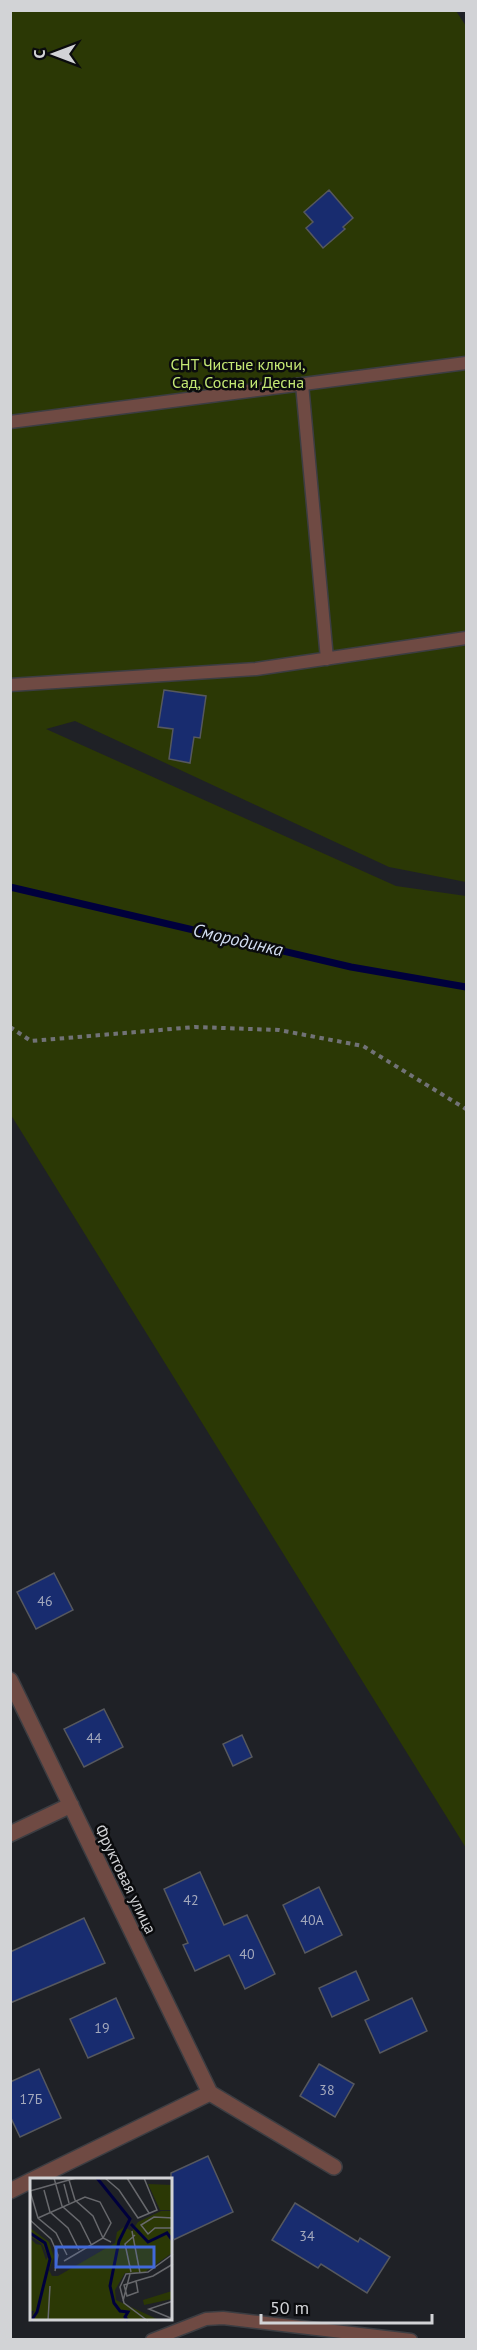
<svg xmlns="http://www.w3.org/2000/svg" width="477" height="2350" viewBox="0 0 477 2350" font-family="'PT Sans',sans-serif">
  <rect width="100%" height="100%" fill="#1f2126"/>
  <path fill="#2b3805" d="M11,11H456L466,26V882L389,867L75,721L46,729L396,886L466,896V1848L11,1115Z"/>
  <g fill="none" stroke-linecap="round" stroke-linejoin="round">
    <path stroke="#00003c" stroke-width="7" d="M10,887L351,967L466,987"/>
  </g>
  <path fill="#182c6f" stroke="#56585e" stroke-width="1.5" d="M329,190L353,218L343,227L345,229L323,248L306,228L313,222L304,212Z
    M164,690L206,696L200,738L194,737L190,763L169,759L173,729L158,727Z
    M54,1573L73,1610L36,1629L17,1592Z
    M104,1709L123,1747L84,1767L64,1729Z
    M242,1735L252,1757L233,1766L223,1744Z
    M200,1872L224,1925L247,1915L275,1974L245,1989L229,1955L195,1971L183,1945L188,1943L164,1889Z
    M319,1887L342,1935L305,1953L283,1905Z
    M84,1918L105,1963L10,2003V1952Z
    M356,1971L369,2000L332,2017L319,1988Z
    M116,1998L134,2038L88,2058L70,2019Z
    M412,1998L427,2031L380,2053L365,2020Z
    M319,2064L354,2084L335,2117L300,2096Z
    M39,2069L61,2118L20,2137L10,2116V2082Z
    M208,2156L233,2212L171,2241V2173Z
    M295,2203L358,2242L360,2238L390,2257L367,2293L321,2264L318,2268L272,2240Z"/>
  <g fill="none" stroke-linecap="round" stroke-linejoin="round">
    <defs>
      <path id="lane" d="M302,384L327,659
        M10,422L466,363
        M10,685L256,669L466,638
        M152,2340L206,2319L223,2318L411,2340"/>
      <path id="street" d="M10,1680L210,2093L334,2167
        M10,1834L71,1805
        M34,2179L210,2093
        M10,2191L32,2180"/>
    </defs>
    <use href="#lane" stroke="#3c3d42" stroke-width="15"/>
    <use href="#street" stroke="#3c3d42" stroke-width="18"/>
    <path stroke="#717276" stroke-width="4" stroke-dasharray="4.5 4.5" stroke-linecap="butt" d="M10,1027L31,1041L195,1027L279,1030L363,1046L466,1109"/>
    <use href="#lane" stroke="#6f4a43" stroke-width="12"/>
    <use href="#street" stroke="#6f4a43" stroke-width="15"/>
  </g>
  <g text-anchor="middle" stroke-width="5" stroke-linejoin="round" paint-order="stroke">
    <g font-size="14" fill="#a4a9bc">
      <text x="45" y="1606">46</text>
      <text x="94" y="1743">44</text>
      <text x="191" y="1905">42</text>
      <text x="312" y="1925">40А</text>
      <text x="247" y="1959">40</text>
      <text x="102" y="2033">19</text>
      <text x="327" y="2095">38</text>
      <text x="31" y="2104">17Б</text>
      <text x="307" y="2241">34</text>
    </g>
    <g font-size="16" fill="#c4e874" stroke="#0a0b0d">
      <text x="238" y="370">СНТ Чистые ключи,<tspan x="238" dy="18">Сад, Сосна и Десна</tspan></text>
    </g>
    <g font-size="16" fill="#d2d3d6" stroke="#0a0b0d">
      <text transform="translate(126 1879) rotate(64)" y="6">Фруктовая улица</text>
    </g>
    <g font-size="18" font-style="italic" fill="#d2ddf1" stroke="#0a0b0d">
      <text transform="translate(238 940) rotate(13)" y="6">Смородинка</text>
    </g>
  </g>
  <g transform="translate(30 2178)">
    <rect width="142" height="142" fill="#1f2126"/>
    <path d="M118,6L142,7V32H130ZM131,33H142V75L115,94L95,95L85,112L86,122L129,142L0,143L4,133H0V60L6,66L11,67L16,82L18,79L12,66L0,58V50L19,64L24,79L19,92L22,98H28L85,65L87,54L94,49L102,53L108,44ZM142,113V121L114,127L113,122Z" fill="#2b3805"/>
    <path fill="none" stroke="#00003c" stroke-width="3" d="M67,0L100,41L89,63L80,108L84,125L90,133L98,134L95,139L98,143M101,46L118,64L137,55L143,63M0,55L15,65L20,81L7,134L1,143"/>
    <path fill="none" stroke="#67686c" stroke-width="1.5" d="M24,0L32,28L50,44L61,66M75,0L89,12L108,40L127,32L114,0M97,0L119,35M39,2L45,22L63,38L73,60L81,64M34,6L39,25M14,12L20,34L38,50L49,72M0,13L8,40L26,55L37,77M0,13L46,0M8,40L55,19L70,24L81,45L73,60L34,83M143,40L124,39L111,47L118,56L125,50H143M0,42L21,61L28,77L25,93M102,53L110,95M101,94L95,66L105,57M106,103L108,114L97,118L94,107L106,103L123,98L143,86M93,123L100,96M143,123L119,131L143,141M18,143L20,108M118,143L94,125L90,109L96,96L118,94L143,76"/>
    <path fill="#4169d8" fill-opacity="0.15" stroke="#4169d8" stroke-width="3" d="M26,69H124V89H26Z"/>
    <rect width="142" height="142" fill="none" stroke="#d2d3d6" stroke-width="3"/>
  </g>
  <rect width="477" height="2350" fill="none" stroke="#d2d3d6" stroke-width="24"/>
  <g transform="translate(54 54) rotate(270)" stroke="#0a0b0d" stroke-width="4.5" paint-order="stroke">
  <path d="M0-4.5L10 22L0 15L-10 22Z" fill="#d2d3d6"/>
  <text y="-9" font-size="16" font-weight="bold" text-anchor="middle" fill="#d2d3d6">С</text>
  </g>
  <path d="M261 2314v9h171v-9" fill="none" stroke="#d2d3d6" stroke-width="3"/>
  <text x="270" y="2314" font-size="18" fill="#d2d3d6" stroke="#0a0b0d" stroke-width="4.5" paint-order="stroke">50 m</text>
</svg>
